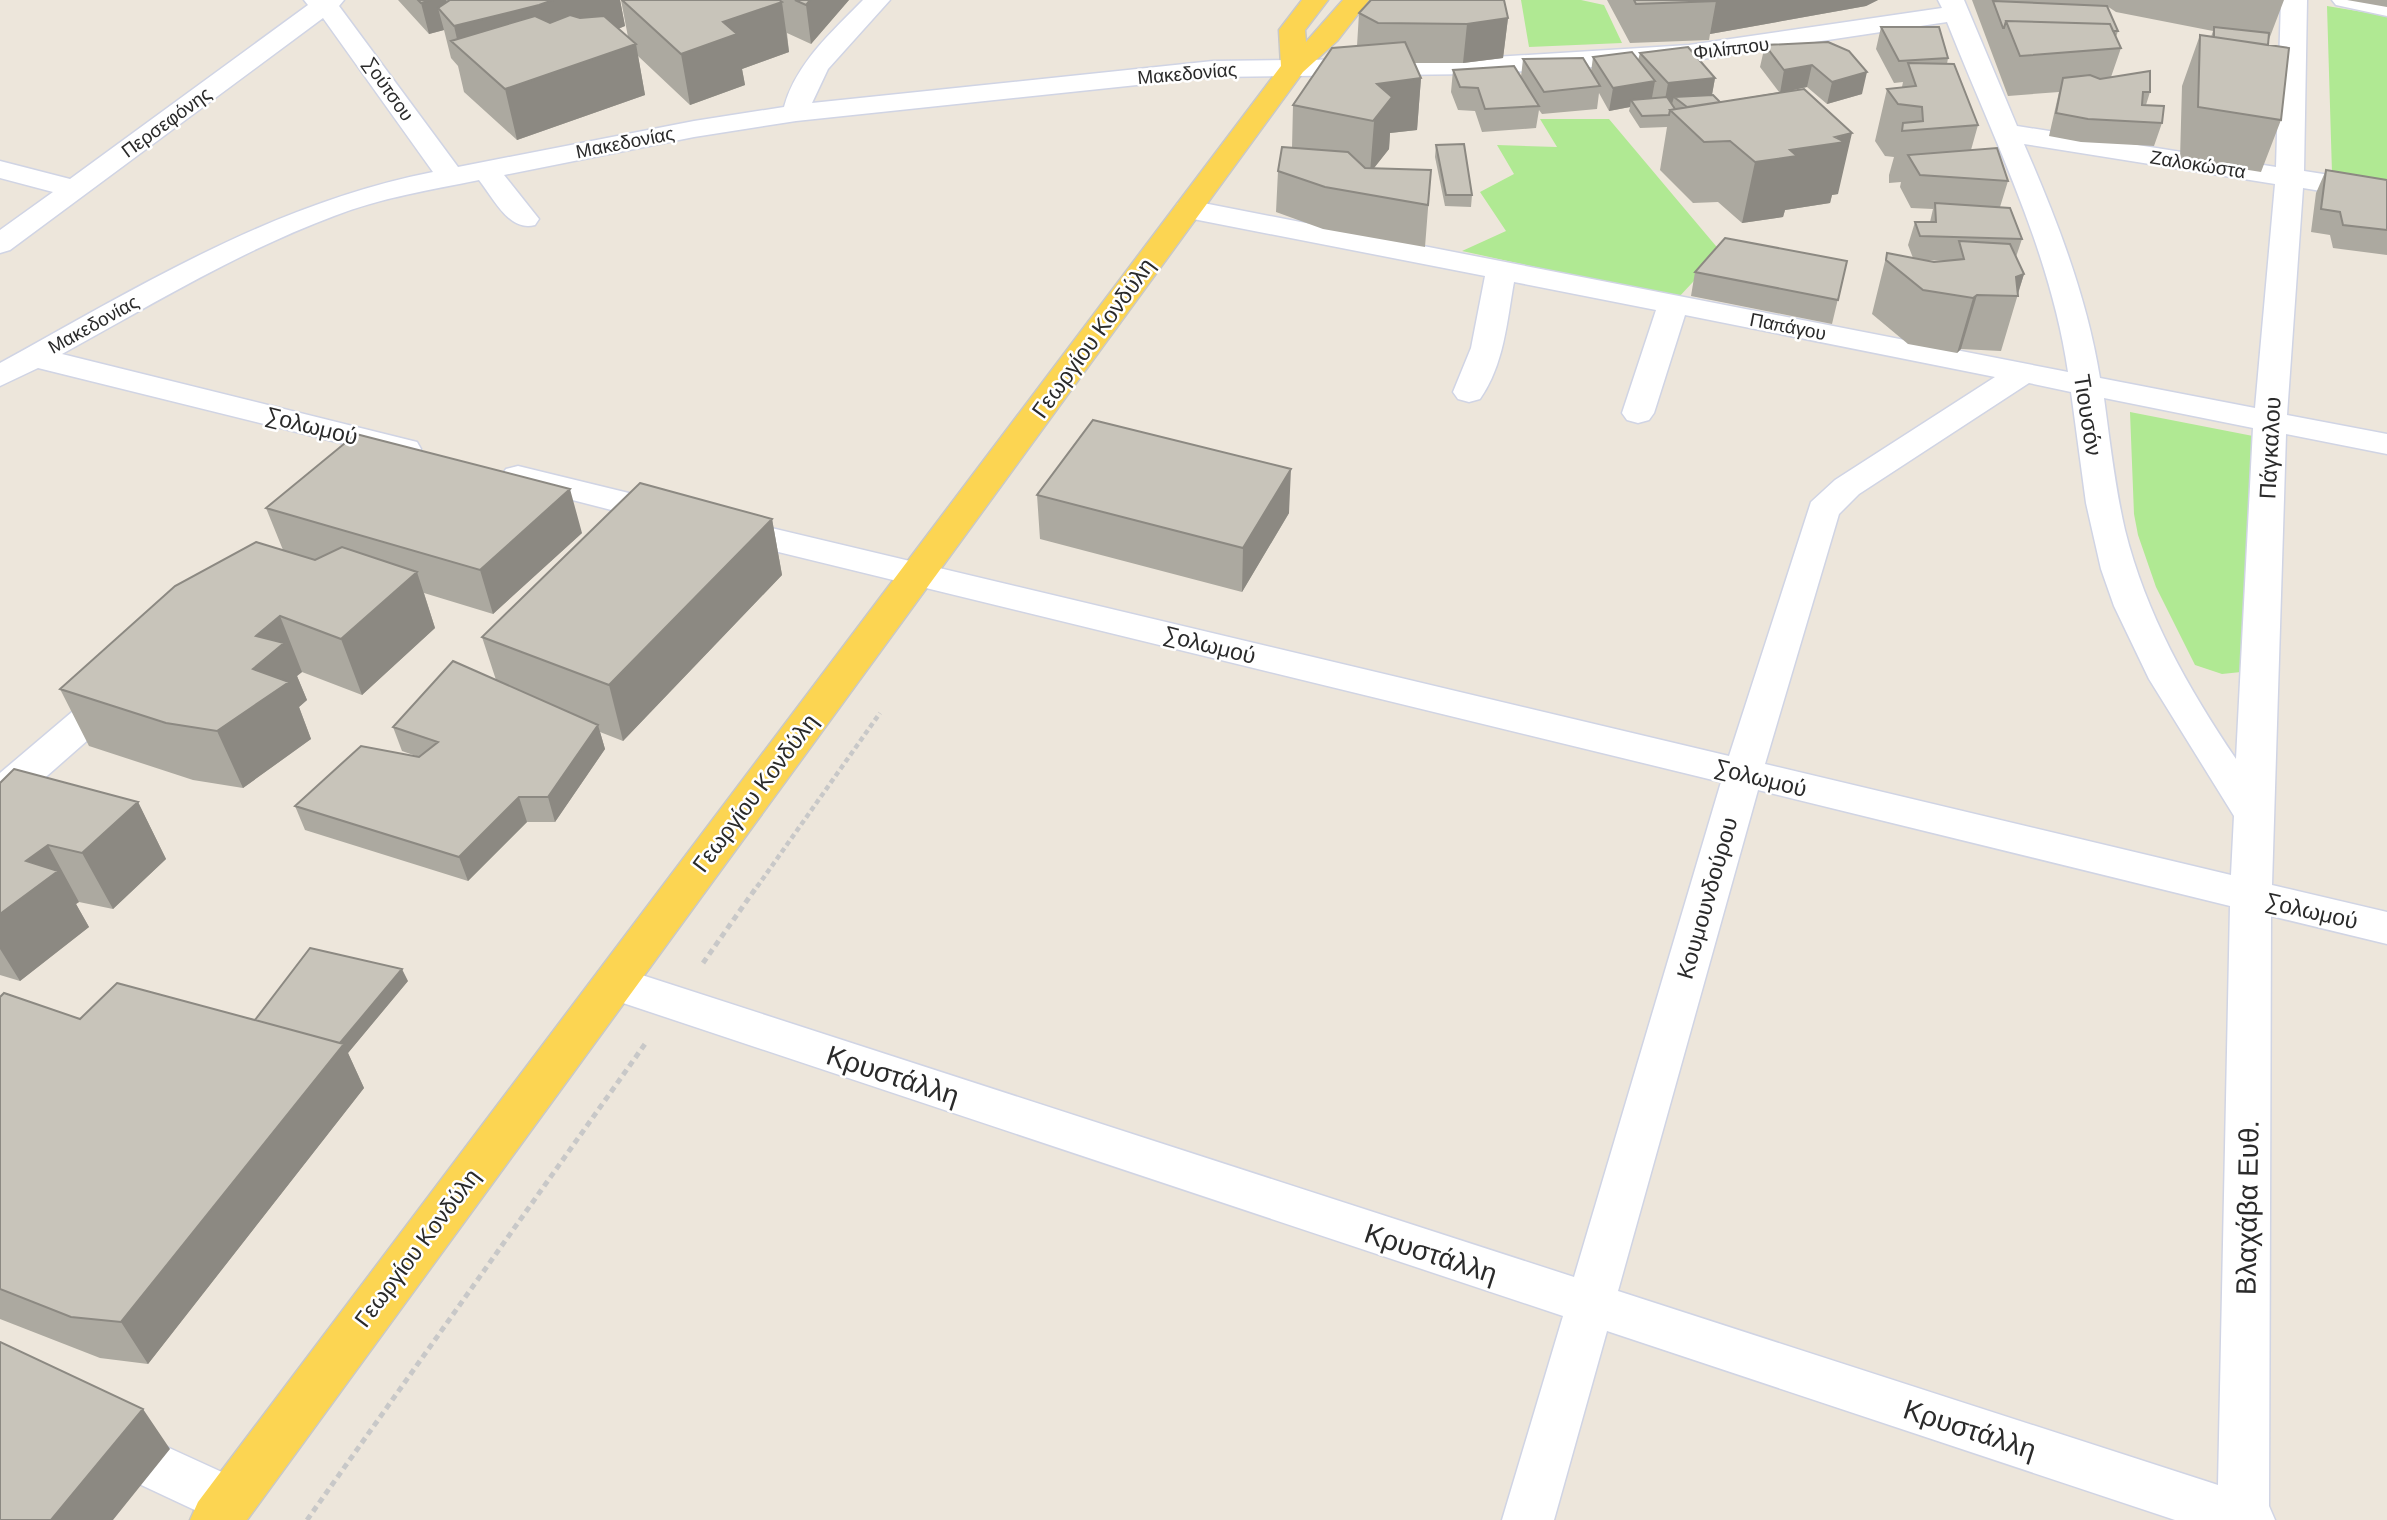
<svg xmlns="http://www.w3.org/2000/svg" width="2387" height="1520" viewBox="0 0 2387 1520" font-family="'Nunito Sans',sans-serif">
  <rect width="100%" height="100%" fill="#ede6db"/>
  <path fill="#b0e993" d="M1521,0H1581L1604,5L1622,43L1529,47Z
    M2327,6L2387,16V181L2332,173Z
    M1540,119H1609L1721,252L1678,298L1462,251L1506,231L1480,192L1514,174L1497,145L1557,147Z
    M2130,412L2253,436L2241,672L2222,674L2195,665L2156,587L2138,535L2134,514Z"/>
  <g fill="none" stroke-linecap="round" stroke-linejoin="round">
    <defs>
      <path id="minor" d="M304,0H344L339,6L458,167L694,121L784,107C796,63 832,32 863,0H890L828,69L812,103L1213,61L1479,58L1689,45L1942,8L1938,0H1964L2017,126L2276,167L2281,0H2307L2304,171L2387,184V202L2303,188L2287,415L2387,434V454L2286,434L2272,885L2387,912V944L2271,916L2269,1506L2275,1520H2175L1607,1331L1554,1520H1502L1563,1316L599,995L593,983L599,971L614,966L1574,1277L1721,782L725,539L713,536L708,528L713,520L725,517L1729,756L1811,502L1835,480L1995,377L1685,315L1654,413L1649,420L1638,423L1627,420L1622,413L1656,310L1514,282C1507,321 1504,365 1480,399L1469,402L1458,399L1453,392L1471,348L1485,276L1188,218L1178,215L1174,209L1178,203L1188,200L2068,372C2050,249 1992,136 1947,22L1689,61L1479,74L1213,77L796,121L694,137L504,175L539,219L535,225C509,232 494,199 479,180C430,190 380,198 334,216C238,252 151,305 62,354L417,442L421,449L417,456L405,459L38,368L0,386V363C142,285 272,204 433,172L323,18L10,250L0,253V230L53,192L0,178V161L70,179L308,5ZM2024,144L2275,184L2255,408L2100,378C2087,297 2057,220 2024,144ZM2029,383L2071,392L2086,503L2101,569L2114,606L2149,679L2234,816L2231,875L1765,764L1839,514L1859,494ZM2104,398L2253,428L2236,759C2188,688 2146,614 2125,530C2115,487 2110,442 2104,398ZM1758,790L2230,906L2218,1485L1618,1291Z
        M2332,0H2387V16L2336,5Z
        M518,466L682,506L687,514L682,522L670,525L506,483L501,476L506,469Z
        M118,680L131,684L137,693L131,702L14,805L0,809V773L105,684Z
        M108,1420L248,1484L256,1501L248,1518L216,1520L90,1461L83,1444L90,1427Z"/>
      <path id="major" d="M1302,0H1328L1305,30L1306,42L1343,0H1369L1337,41L1303,72L247,1520H190L198,1502L1281,66L1279,30Z"/>
    </defs>
    <use href="#minor" stroke="#d0d4e4" stroke-width="3"/>
    <use href="#major" stroke="#c8c8c8" stroke-width="3"/>
    <path stroke="#c8c8c8" stroke-width="4.5" stroke-dasharray="5 3.5" stroke-linecap="butt" d="M757,887L880,713"/>
    <path stroke="#c8c8c8" stroke-width="5" stroke-dasharray="6 4.5" stroke-linecap="butt" d="M703,963L758,885
      M307,1520L645,1044"/>
    <use href="#minor" fill="#fff" fill-rule="evenodd"/>
    <use href="#major" fill="#fcd552" fill-rule="evenodd"/>
  </g>
  <path fill="#aca9a0" fill-rule="evenodd" d="M398,0H620L625,26L618,29L628,37L621,0H849L811,44L787,33L789,52L742,69L745,85L690,105L638,56L645,95L517,140L464,92L458,66L451,58L444,30L429,34Z
    M1607,0H1878L1866,6L1710,34L1709,40L1630,43Z
    M1972,0H2284L2268,42L2281,120L2261,172L2180,159L2182,86L2200,35L2211,37L2213,31L2116,12L2107,6L2118,31L2116,37L2121,48L2111,77L2150,92L2146,105L2162,123L2154,146L2081,142L2049,136L2059,92L2008,96Z
    M2347,0H2387V7Z
    M1359,13L1508,18L1503,58L1463,63H1414L1421,78L1417,130L1390,133L1389,149L1374,168L1431,170L1425,247L1323,229L1276,212L1278,171L1292,148L1293,105L1357,46Z
    M1881,27L1948,58L1947,64L1978,125L1971,150L2008,181L2000,207L2022,239L2016,257L2024,274L2001,351L1961,349L1957,353L1908,344L1872,314L1887,253L1913,258L1908,245L1915,222H1930L1933,209L1911,208L1900,187L1901,182L1889,183V175L1894,157L1885,156L1875,141L1887,89L1902,87L1903,82L1894,83L1876,49ZM1923,260L1949,261L1934,262Z
    M1828,42L1862,94L1827,104L1807,87L1783,92L1838,194L1832,195L1830,203L1785,210L1783,217L1742,223L1718,202L1693,203L1660,170L1667,127L1640,128L1629,111L1630,107L1609,111L1599,93L1597,109L1542,114L1539,110L1536,128L1482,132L1475,111L1458,110L1451,92L1453,70L1521,77L1523,59L1591,72L1593,57L1638,60L1640,53L1715,78L1712,95L1720,102L1779,92L1760,67L1765,45Z
    M1436,145L1472,195L1471,207L1445,206L1435,157Z
    M2326,170L2387,180V255L2333,248L2330,235L2311,232L2316,193Z
    M1847,261L1832,324L1691,296L1695,272Z
    M1037,495L1289,513L1242,592L1040,539Z
    M266,508L582,533L493,614L424,593L435,628L362,695L302,672L297,676L307,700L299,707L311,739L243,788L193,780L89,746L60,689L283,550Z
    M772,519L782,575L623,741L600,732L605,749L555,822H527L468,881L305,830L295,806L419,757L402,751L393,727L496,680L482,637Z
    M0,783L138,802L166,859L113,909L79,902L76,904L89,927L20,981L0,975Z
    M408,981L348,1053L364,1088L148,1364L100,1358L0,1319V997L80,1019L255,1020Z"/>
  <path fill="#8c8982" d="M431,0H446L452,25L438,8L444,30L429,34L421,3Z
    M553,0H620L625,26L550,56L459,48L454,26Z
    M810,0H849L811,44L806,5Z
    M1712,0H1878L1866,6L1710,34L1716,1Z
    M782,2L789,52L742,69L745,85L690,105L681,54L723,22Z
    M1508,18L1503,58L1463,63L1467,24Z
    M636,44L645,95L517,140L505,89Z
    M1812,65L1807,87L1780,93L1784,70Z
    M1867,72L1862,94L1827,104L1832,82Z
    M1421,78L1417,130L1390,133L1389,149L1370,173L1377,84Z
    M1715,78L1711,100L1674,97L1672,104L1664,105L1668,83Z
    M1655,81L1651,103L1631,100L1630,107L1609,111L1613,88Z
    M1852,133L1838,194L1832,195L1830,203L1785,210L1783,217L1742,223L1755,162L1790,150Z
    M2024,274L2017,296L2016,277Z
    M1977,295L1961,349L1957,353L1973,298Z
    M1291,469L1289,513L1242,592L1243,548Z
    M570,489L582,533L493,614L480,570Z
    M772,519L782,575L623,741L609,685Z
    M417,572L435,628L362,695L341,639Z
    M280,616L302,672L297,676L307,700L299,707L311,739L243,788L217,731L253,669L256,636Z
    M598,725L605,749L555,822L548,797Z
    M519,797L527,822L468,881L459,857Z
    M138,802L166,859L113,909L82,853Z
    M48,845L79,902L76,904L89,927L20,981L0,949V914L26,861Z
    M402,969L408,981L348,1053L364,1088L148,1364L121,1322L327,1059Z
    M143,1409L170,1449L113,1520H51Z"/>
  <path fill="#c8c4ba" stroke="#8c8982" stroke-width="2" d="M418,0H431L421,3Z
    M450,0H553L539,5L454,26L438,8Z
    M622,0H779L782,2L723,22L737,34L681,54Z
    M795,0H810L806,5Z
    M1371,0H1504L1508,18L1467,24L1378,23L1359,13Z
    M1634,0H1715L1716,1L1636,4Z
    M1993,1L2107,6L2118,31H2113L2110,24L2006,21L2004,28H2003Z
    M570,15L580,18L604,16L636,44L505,89L451,41L535,16L550,23Z
    M2006,21L2110,24L2121,48L2020,56Z
    M1881,27H1939L1948,58L1899,61Z
    M2214,27L2269,33L2268,45L2214,37Z
    M2200,35L2289,48L2281,120L2198,107Z
    M1405,42L1421,78L1377,84L1392,97L1373,121L1293,105L1332,48Z
    M1828,42L1849,51L1867,72L1832,82L1812,65L1784,70L1765,45Z
    M1688,47L1715,78L1668,83L1640,53Z
    M1632,52L1655,81L1613,88L1593,57Z
    M1583,58L1600,86L1544,92L1523,59Z
    M1908,63L1954,64L1978,125L1902,131L1903,123L1923,121L1922,107L1898,104L1887,89L1916,86Z
    M1514,66L1539,106L1485,109L1478,88L1460,87L1453,70Z
    M2150,71V92H2143L2142,105L2164,106L2162,123L2088,119L2056,113L2063,78L2090,75L2100,79Z
    M1804,89L1852,133L1835,137L1845,142L1790,150L1797,156L1755,162L1730,141L1704,142L1670,110Z
    M1713,95L1720,102L1687,107L1674,97Z
    M1667,97L1675,109L1670,110L1669,115L1642,116L1631,100Z
    M1464,144L1472,195H1446L1436,145Z
    M1282,147L1348,152L1365,168L1431,170L1428,205L1325,187L1278,171Z
    M1997,148L2008,181L1920,175L1908,155Z
    M2326,170L2387,180V230L2343,225L2340,212L2321,209Z
    M1935,203L2010,208L2022,239L1920,236L1915,222H1936Z
    M1725,238L1847,261L1838,300L1695,272Z
    M1959,241L2010,244L2024,274L2016,277L2018,296L1977,295L1973,298L1923,290L1886,260L1887,253L1934,262L1964,259Z
    M1093,420L1291,469L1243,548L1037,495Z
    M356,434L570,489L480,570L266,508Z
    M640,483L772,519L609,685L482,637Z
    M256,542L315,560L342,547L417,572L341,639L280,616L256,636L284,643L253,669L289,682L217,731L166,723L60,689L175,586Z
    M453,661L598,725L548,797H519L459,857L295,806L361,746L419,757L438,742L393,727Z
    M14,769L138,802L82,853L48,845L26,861L58,871L0,914V783Z
    M310,948L402,969L340,1043L255,1020Z
    M117,983L344,1044L121,1322L71,1317L0,1289V997L4,993L80,1019Z
    M0,1342L143,1409L51,1520H0Z"/>
  <g text-anchor="middle" stroke-width="5" stroke-linejoin="round" paint-order="stroke">
    <g font-size="19" fill="#2a2a2a" stroke="#fff">
      <text transform="translate(1731 48) rotate(-7)" y="7">Φιλίππου</text>
      <text transform="translate(1187 73) rotate(-5)" y="7">Μακεδονίας</text>
      <text transform="translate(389 89) rotate(55)" y="7">Σούτσου</text>
      <text transform="translate(166 122) rotate(-36)" y="7">Περσεφόνης</text>
      <text transform="translate(625 142) rotate(-11)" y="7">Μακεδονίας</text>
      <text transform="translate(2198 164) rotate(9)" y="7">Ζαλοκώστα</text>
      <text transform="translate(93 324) rotate(-29)" y="7">Μακεδονίας</text>
      <text transform="translate(1788 326) rotate(11)" y="7">Παπάγου</text>
    </g>
    <g font-size="23" fill="#2a2a2a" stroke="#fff">
      <text transform="translate(1093 338) rotate(-54)" y="8">Γεωργίου Κονδύλη</text>
      <text transform="translate(2088 415) rotate(81)" y="8">Τιουσόν</text>
      <text transform="translate(312 426) rotate(14)" y="8">Σολωμού</text>
      <text transform="translate(2270 448) rotate(-87)" y="8">Πάγκαλου</text>
      <text transform="translate(1210 645) rotate(14)" y="8">Σολωμού</text>
      <text transform="translate(1761 778) rotate(14)" y="8">Σολωμού</text>
      <text transform="translate(755 793) rotate(-53)" y="8">Γεωργίου Κονδύλη</text>
      <text transform="translate(1707 898) rotate(-74)" y="8">Κουμουνδούρου</text>
      <text transform="translate(2312 911) rotate(13)" y="8">Σολωμού</text>
      <text transform="translate(417 1248) rotate(-53)" y="8">Γεωργίου Κονδύλη</text>
    </g>
    <g font-size="28" fill="#2a2a2a" stroke="#fff">
      <text transform="translate(893 1075) rotate(18)" y="10">Κρυστάλλη</text>
      <text transform="translate(2247 1208) rotate(-89)" y="10">Βλαχάβα Ευθ.</text>
      <text transform="translate(1431 1253) rotate(18)" y="10">Κρυστάλλη</text>
      <text transform="translate(1970 1429) rotate(18)" y="10">Κρυστάλλη</text>
    </g>
  </g>
</svg>
